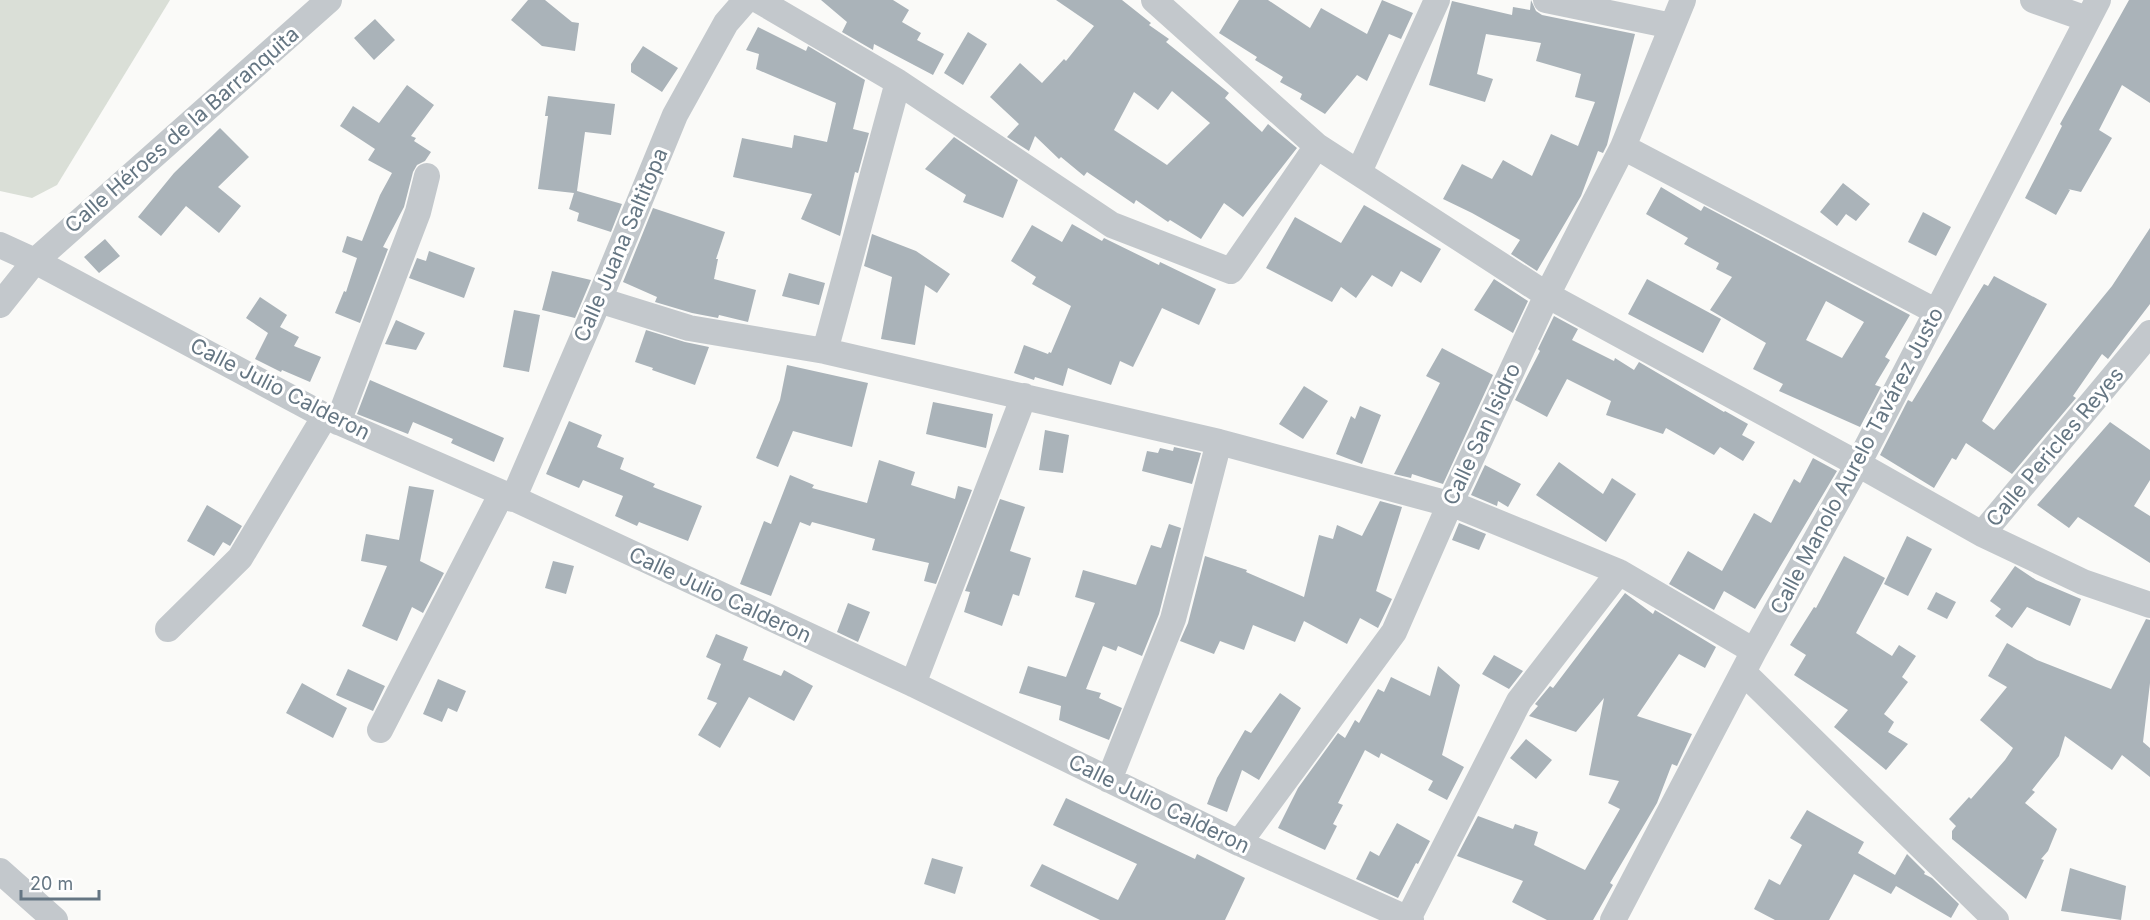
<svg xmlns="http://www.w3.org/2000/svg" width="2150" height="920" viewBox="0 0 2150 920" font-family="Inter,sans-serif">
  <rect width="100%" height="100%" fill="#fafaf8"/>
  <path fill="#dadfd7" d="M0,0H170L57,185L32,198L0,191Z"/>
  <path fill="#aab3b9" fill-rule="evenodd" d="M528,0H545L572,22L579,23L575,51L542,46L511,20Z
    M821,0H893L909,10L902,22L921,33L917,40L944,54L933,75L874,44L873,50L842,32L847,22Z
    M1056,0H1122L1151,23L1149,25L1169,39L1166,42L1229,93L1225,98L1262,132L1268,124L1297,148L1243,217L1224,203L1201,239L1170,220L1168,222L1136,200L1134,204L1087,172L1084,176L1061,157L1059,159L1035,136L1029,151L1007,137L1019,124L990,97L1020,63L1042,83L1064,59L1066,61L1094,26ZM1172,91L1210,123L1167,165L1114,130L1134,92L1158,110Z
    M1239,0H1268L1310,28L1321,8L1367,34L1382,0L1413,13L1401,39L1389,34L1367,81L1357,75L1325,114L1300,99L1302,94L1280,82L1283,77L1255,60L1257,57L1219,33Z
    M1531,0L1536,11L1542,15L1635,34L1607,145L1603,153L1598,151L1581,196L1537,271L1511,254L1520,240L1472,213L1443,199L1462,164L1492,179L1503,160L1532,176L1551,134L1578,146L1595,102L1575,97L1581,74L1536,61L1541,43L1486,34L1477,74L1493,79L1485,102L1429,85L1452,1L1512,15L1513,7L1530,10Z
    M2129,0H2150V103L2122,85L2099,130L2112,138L2081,192L2068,189L2070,190L2056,215L2025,198L2062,126L2060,124Z
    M375,19L395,40L374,60L354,38Z
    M758,27L806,51L808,46L865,80L853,129L869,133L858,173L855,172L840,236L801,219L812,194L733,177L742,138L792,148L794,135L827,142L836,103L756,69L759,54L746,50Z
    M968,32L987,44L963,85L944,73Z
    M643,46L678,68L662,92L631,72V64Z
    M407,85L434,105L411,136L416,138L414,141L431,152L425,161L417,165L413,172L404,207L383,247L388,249L360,323L335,313L344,291L346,292L357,258L342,252L347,236L362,241L380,195L392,173L368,160L375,149L340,126L353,106L379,123Z
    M548,96L615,104L611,135L585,132L577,191L622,204L611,232L577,221L579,213L569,209L574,193L538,189L548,116H545Z
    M220,128L249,157L218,187L241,206L219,233L186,206L161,236L138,217L174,173Z
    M954,137L1018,180L1003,218L963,202L966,195L925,169Z
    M1843,183L1870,204L1856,221L1846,214L1837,226L1820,212Z
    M1661,187L1701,211L1704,206L1910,315L1885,357L1890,360L1875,385L1881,387L1860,427L1779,391L1783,384L1753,369L1766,343L1710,310L1732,277L1716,269L1719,263L1684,244L1688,238L1646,214ZM1826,301L1864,322L1842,358L1806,340Z
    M1364,205L1441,249L1421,283L1401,271L1392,287L1372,275L1356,298L1341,287L1332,302L1266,268L1295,217L1341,243Z
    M653,208L725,232L716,259H718L714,279L756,290L748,322L719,315L718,318L692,313L655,302L657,297L623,282Z
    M1923,212L1951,227L1936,256L1908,242Z
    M1072,224L1102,241L1104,238L1159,265L1160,262L1216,289L1199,325L1162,308L1133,367L1120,361L1111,385L1068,368L1063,386L1035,377L1034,380L1014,373L1024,345L1048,354L1049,352L1051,353L1071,306L1032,284L1036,277L1011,261L1032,225L1062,242Z
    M2150,228V304L2108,359L2102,354L2073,396L2076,398L2012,474L1966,443L1956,460L1952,458L1934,488L1880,455L1908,400L1912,402L1984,284L1988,286L1994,276L2047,304L1982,421L1994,430L2112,286Z
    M872,234L916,251L950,274L937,293L925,285L915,345L881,339L892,277L864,266Z
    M105,239L120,256L99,273L84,257Z
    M429,251L475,268L464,298L409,278L417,258L426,261Z
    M552,271L591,280L575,318L542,310Z
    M789,273L825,283L819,305L782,296Z
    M1494,279L1528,301L1513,333L1474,310Z
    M1647,279L1721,319L1703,353L1628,314Z
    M260,297L287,315L280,327L299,337L294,346L321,357L310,382L282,370L281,372L255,359L268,333L246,318Z
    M514,310L540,315L529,372L503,367Z
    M1554,316L1578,329L1572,340L1614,361L1615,358L1634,370L1639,362L1724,412L1725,411L1748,424L1742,435L1755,442L1743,461L1720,447L1714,455L1666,428L1663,434L1606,415L1611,401L1567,379L1547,417L1515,400L1540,351L1538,349Z
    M396,320L425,333L416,350L385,344Z
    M646,330L685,342L709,347L695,385L652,370L653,368L635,362Z
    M1442,348L1493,375L1443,484L1412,474L1411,478L1394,474L1440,383L1426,376Z
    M787,365L868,383L852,447L793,431L778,467L756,458L780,400Z
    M370,380L504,438L494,462L451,443L453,439L413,422L408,434L357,414Z
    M1304,386L1328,401L1303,439L1279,424Z
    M933,402L993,414L986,448L926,434Z
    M1360,406L1381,415L1362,464L1336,454L1351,416L1355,419Z
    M569,421L602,435L597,447L624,458L620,469L655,484L653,487L702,506L688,541L639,522L637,526L615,516L623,496L583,480L579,488L546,474Z
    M2110,422L2150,450V480L2134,506L2150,516V563L2078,517L2069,528L2037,505Z
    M1045,430L1069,435L1063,473L1039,470Z
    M1174,447L1201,453L1192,484L1142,471L1147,451L1158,453L1160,448L1173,451Z
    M1813,458L1837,471L1755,609L1724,591L1714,610L1669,584L1688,551L1722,571L1754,513L1771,523L1794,479L1800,483Z
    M879,460L915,472L911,485L955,499L958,486L972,490L936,584L924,581L929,563L872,550L875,539L812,522L810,526L800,522L771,596L740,584L764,521L771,524L790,475L814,485L812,488L867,503Z
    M1559,462L1603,494L1612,478L1636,494L1606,542L1536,495Z
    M1485,465L1521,484L1508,507L1498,501L1497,506L1471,495Z
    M409,486L434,490L420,561L444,573L423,613L412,607L397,641L362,626L387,566L361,561L366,534L399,540Z
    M1000,499L1025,507L1010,551L1031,558L1019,596L1013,594L1002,626L964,612L970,592L965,591Z
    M1380,501L1402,507L1376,591L1392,599L1378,628L1360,618L1347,644L1304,621L1295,642L1253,625L1244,650L1220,641L1214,654L1180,641L1188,623L1205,556L1247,570L1246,572L1304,597L1319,535L1333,539L1337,525L1362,536Z
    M207,505L242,526L230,546L223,542L214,556L187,541Z
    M1459,523L1486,534L1479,550L1452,540Z
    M1169,524L1181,528L1159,614L1142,656L1118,646L1116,651L1103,646L1086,689L1101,693L1099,698L1122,708L1109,740L1059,720L1061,706L1019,693L1028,666L1066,677L1095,603L1075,597L1083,570L1136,585L1151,545L1161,548Z
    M1907,536L1932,549L1908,596L1884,584Z
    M1844,556L1885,578L1856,633L1892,656L1899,645L1916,656L1902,677L1908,682L1884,714L1894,722L1888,732L1908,744L1886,770L1834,727L1848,710L1794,675L1806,655L1790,645L1814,607L1816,608Z
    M553,561L574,566L566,594L545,588Z
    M2015,566L2036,580L2081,599L2070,626L2027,607L2012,628L1995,616L2001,609L1990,601Z
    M1936,592L1956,602L1947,619L1927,609Z
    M1625,593L1653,614L1655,610L1716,647L1705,668L1679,654L1637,716L1692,734L1677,766L1672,764L1657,803L1610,883L1613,885L1593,920H1547L1512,902L1523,881L1457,856L1478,816L1513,829L1515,824L1538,832L1534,845L1585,870L1620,809L1608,803L1619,781L1589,775L1604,698L1576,732L1529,716L1538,706L1535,704L1550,686L1553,688Z
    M848,603L870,612L858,642L837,632Z
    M2146,619L2150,620V683L2143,742L2150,748V777L2122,755L2112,770L2065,736L2059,756L2032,790L2035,792L2025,803L2057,829L2048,851L2041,859L2044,860L2026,899L1952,839V831L1956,826L1949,819L1969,797L1971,799L2005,760L2013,748L1980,720L2007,687L1988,676L2007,643L2037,660L2111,689Z
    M716,634L748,647L743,660L781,676L784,670L813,686L794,721L749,697L720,748L698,735L717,703L707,699L721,664L706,657Z
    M1494,655L1523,671L1509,689L1482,674Z
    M1438,666L1460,685L1442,755L1464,767L1447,800L1428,790L1433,781L1381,753L1379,758L1365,750L1338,803L1343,805L1333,824L1337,826L1325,850L1278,828L1298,788L1338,733L1345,738L1355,720L1359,723L1378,689L1384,692L1391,677L1430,696Z
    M348,669L385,686L373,711L336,695Z
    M438,679L466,691L457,712L448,708L442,722L423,714Z
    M302,683L347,708L333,738L286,713Z
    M1280,693L1301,708L1259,780L1242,770L1227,812L1207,804L1217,778L1245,730L1251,733Z
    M1526,739L1552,760L1536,779L1510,758Z
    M1066,798L1195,859L1197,854L1245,878L1225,920H1100L1030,886L1042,864L1118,900L1137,864L1053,825Z
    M1807,810L1864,842L1858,853L1895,875L1907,854L1925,872L1924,874L1932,878L1959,904L1951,918L1896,886L1891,894L1854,874L1829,920H1775L1754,909L1769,879L1780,885L1802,845L1790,838Z
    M1397,823L1430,841L1418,864L1416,863L1398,898L1356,879L1370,851L1379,856Z
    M932,858L963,867L955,894L924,884Z
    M2070,868L2126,886L2121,920L2061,911Z"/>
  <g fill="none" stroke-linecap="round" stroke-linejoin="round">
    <path stroke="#c3c8cc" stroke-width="26" d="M758,0L898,82L1112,225L1231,271L1317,146
      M1154,0L1317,146L1547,295L1858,464L1982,534L2083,582L2150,605
      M1546,0L1672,26
      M2033,0L2087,19
      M1623,147L1937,312
      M1359,172L1437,0
      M0,245L35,261L325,416L502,493L913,684L1239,843L1411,920
      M599,300L689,328L825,351L1219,442L1460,507L1619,572L1754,651
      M0,305L35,261L329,0
      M825,351L898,82
      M338,422L418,212L427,176
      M513,499L599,300L675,115L726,23L746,0
      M1982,534L2150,333
      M168,629L240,558L325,416
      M1743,672L1996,920
      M913,684L1024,396
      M380,730L502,493
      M1109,780L1173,619L1219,442
      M1239,843L1394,632L1450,504L1547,295L1623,147L1683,0
      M0,871L55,920
      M1408,919L1519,701L1619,572
      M1613,920L1754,651L1858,464L2098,0"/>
  </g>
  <g text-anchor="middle" stroke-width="6" stroke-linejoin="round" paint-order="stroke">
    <g font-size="21" fill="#657683" stroke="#fff">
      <text transform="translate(182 130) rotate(-41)" y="7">Calle Héroes de la Barranquita</text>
      <text transform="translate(621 245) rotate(-67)" y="7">Calle Juana Saltitopa</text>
      <text transform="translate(280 389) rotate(27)" y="7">Calle Julio Calderon</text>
      <text transform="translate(1482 434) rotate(-65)" y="7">Calle San Isidro</text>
      <text transform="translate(2055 447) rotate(-50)" y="7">Calle Pericles Reyes</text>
      <text transform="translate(1857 461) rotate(-62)" y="7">Calle Manolo Aurelo Tavárez Justo</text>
      <text transform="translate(720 595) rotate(25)" y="7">Calle Julio Calderon</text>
      <text transform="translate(1159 804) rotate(26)" y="7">Calle Julio Calderon</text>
    </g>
  </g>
  <path d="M21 890v9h78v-9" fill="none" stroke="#657683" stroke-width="3"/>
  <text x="30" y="890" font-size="18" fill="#657683" stroke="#ffffff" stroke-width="4.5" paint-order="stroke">20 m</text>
</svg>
